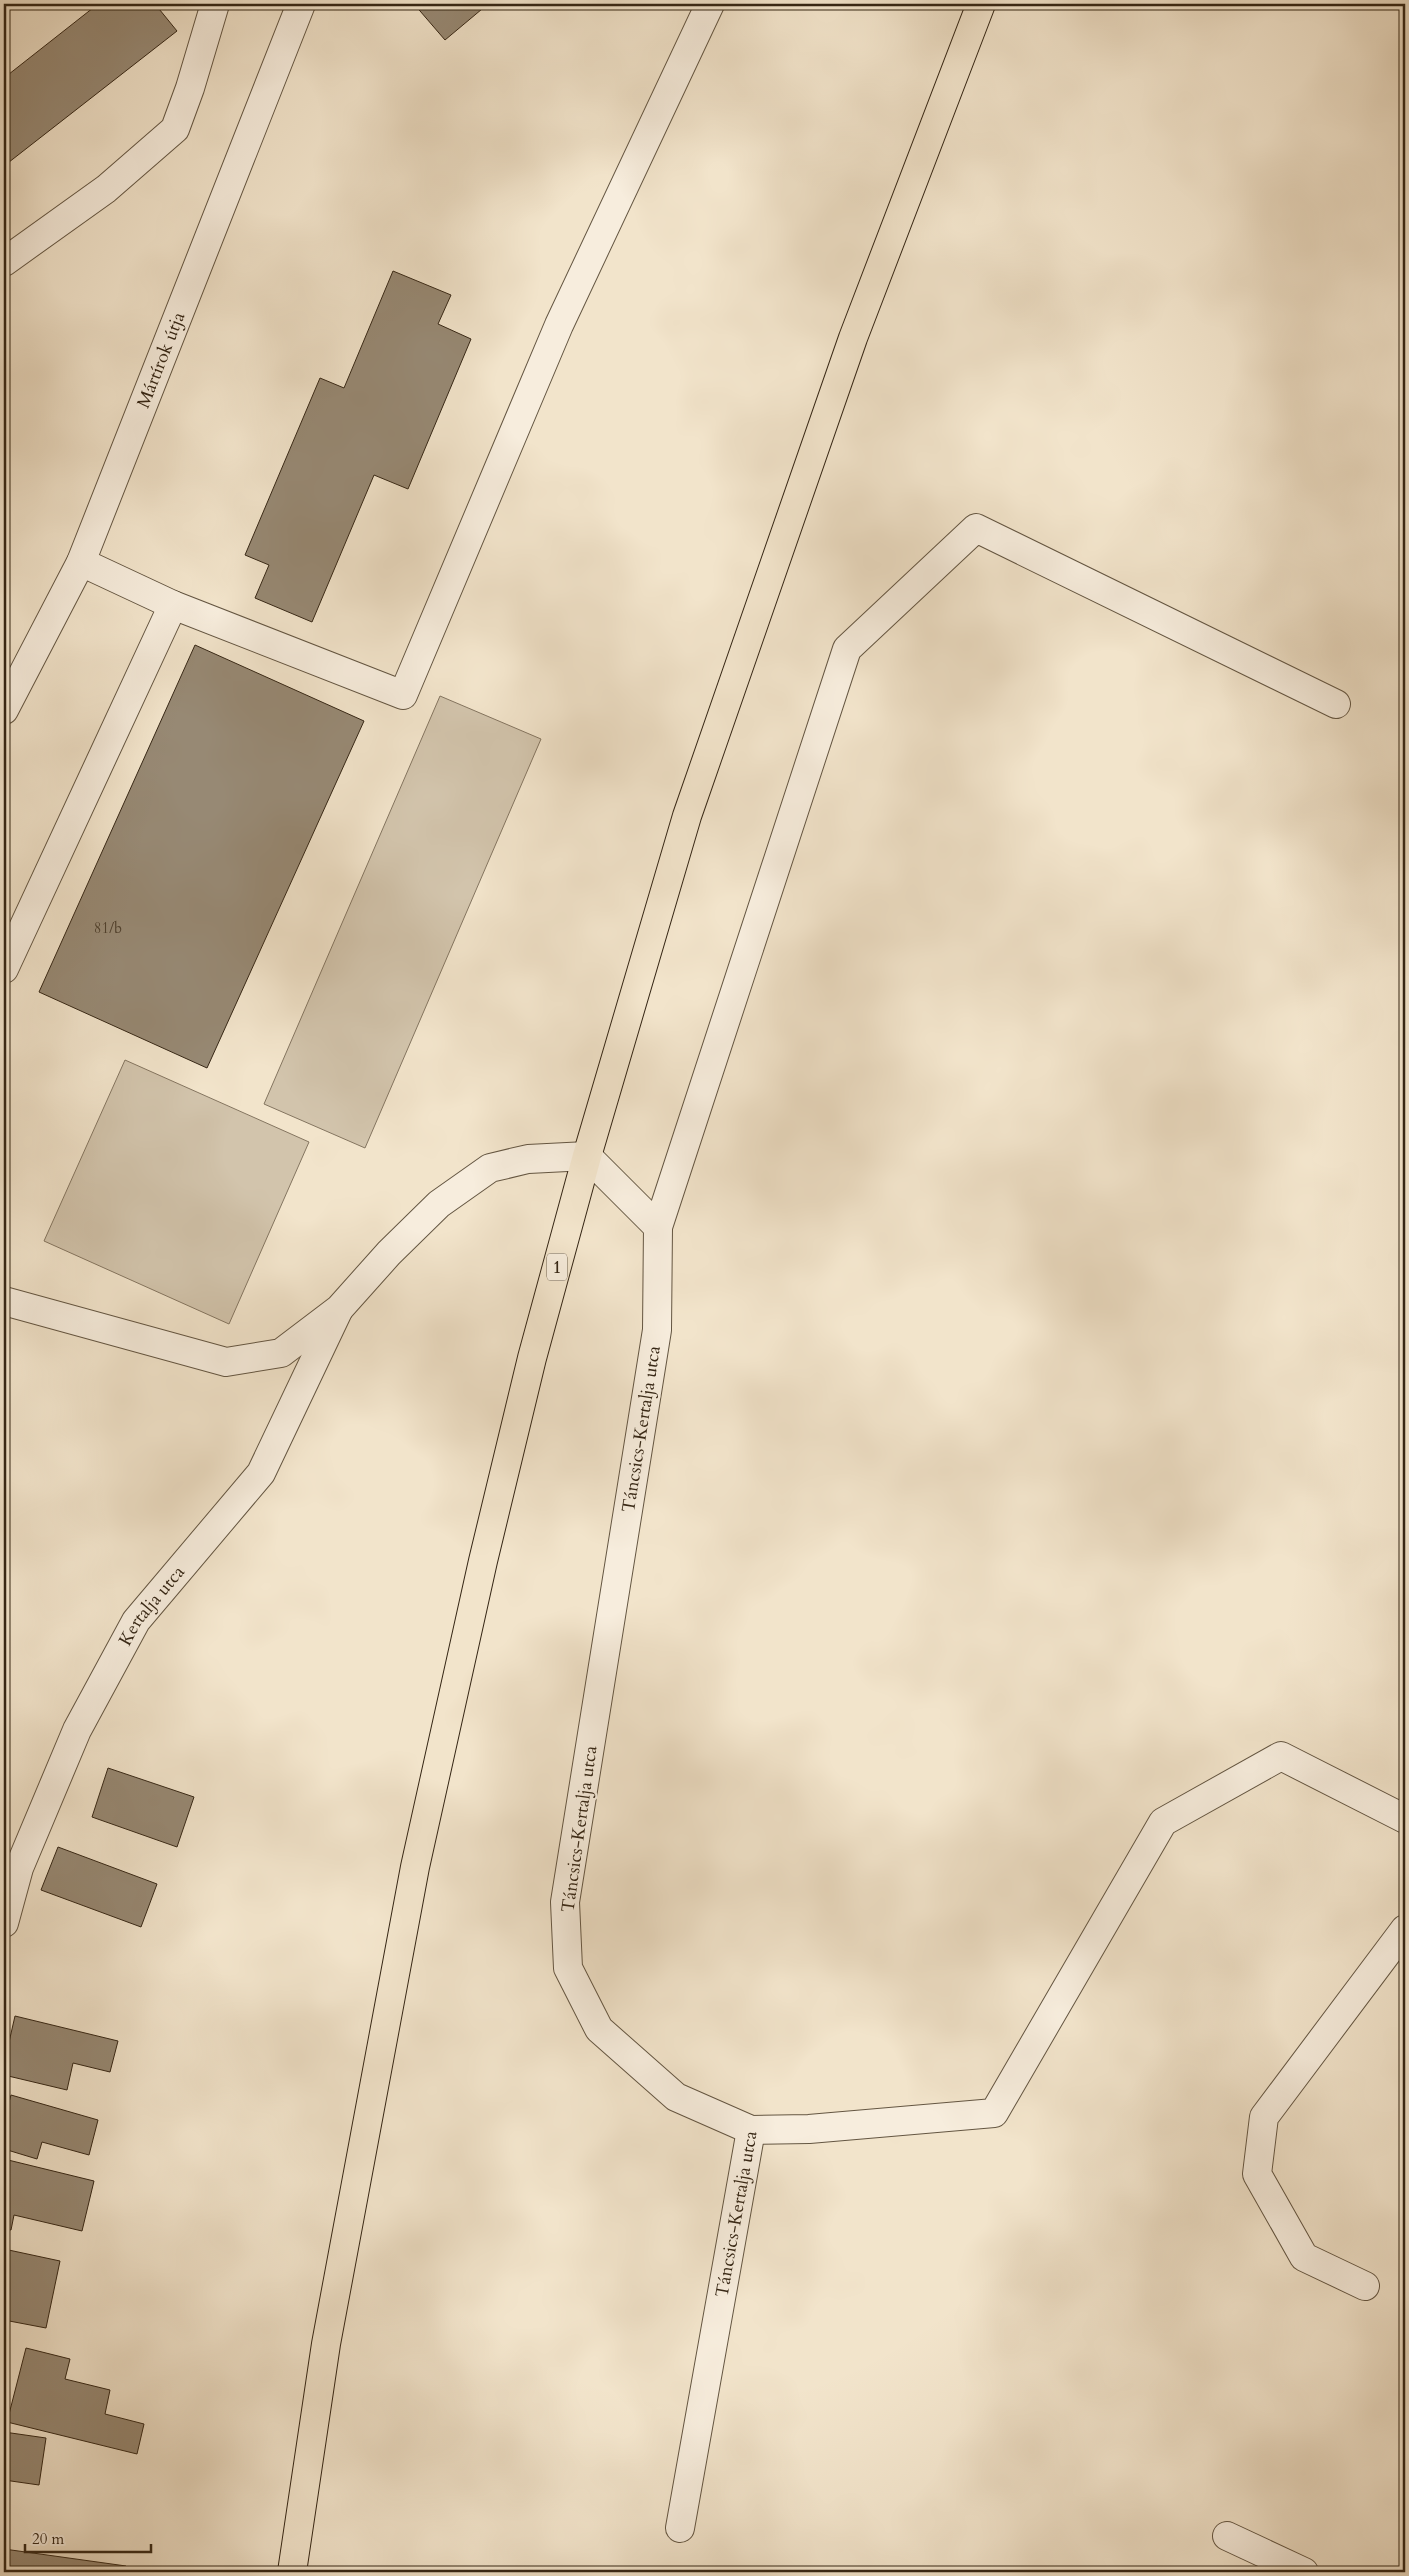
<svg xmlns="http://www.w3.org/2000/svg" width="1409" height="2576" viewBox="0 0 1409 2576" font-family="Cardo,serif">
  <rect width="100%" height="100%" fill="#f2e4cb"/>
  <filter id="stains"><feTurbulence type="fractalNoise" baseFrequency=".004" numOctaves="4"/><feColorMatrix values="0 0 0 0 .2 0 0 0 0 .09 0 0 0 0 .02 0 0 0 .5 -.17"/></filter>
  <radialGradient id="worn" r=".72"><stop offset=".6" stop-color="#630" stop-opacity="0"/><stop offset="1" stop-color="#630" stop-opacity=".3"/></radialGradient>
  <path fill="#d2c4ac" stroke="#847560" d="M440,696L541,739L365,1148L264,1104Z
    M125,1060L309,1142L229,1324L44,1241Z"/>
  <path fill="#978974" stroke="#352615" d="M98,4H155L177,31L4,166V78Z
    M414,4H488L445,40Z
    M393,271L451,295L438,324L471,339L408,489L374,475L312,622L255,598L269,565L245,555L320,378L344,388Z
    M195,645L364,721L207,1068L39,992Z
    M108,1768L194,1797L177,1847L92,1817Z
    M58,1847L157,1884L141,1927L41,1890Z
    M15,2016L118,2041L110,2072L73,2063L67,2090L4,2075V2064Z
    M11,2095L98,2120L89,2155L42,2142L37,2159L4,2149V2120Z
    M4,2159L94,2181L82,2231L14,2215L11,2230L4,2229Z
    M4,2249L60,2261L46,2328L4,2320Z
    M26,2348L70,2359L65,2379L110,2390L105,2414L144,2424L137,2454L7,2422Z
    M4,2432L46,2438L39,2485L4,2480Z
    M4,2549L126,2566L125,2572H4Z"/>
  <g fill="none" stroke-linecap="round" stroke-linejoin="round">
    <defs>
      <g id="minor">
        <path d="M4,262L106,189L175,129L190,88L215,4"/>
        <path d="M81,562L173,605L403,695L559,325L710,4"/>
        <path id="s1" d="M4,710L81,562L301,4"/>
        <path d="M4,969L173,605"/>
        <path d="M658,1227L847,649L976,528L1336,704"/>
        <path d="M4,1301L226,1362L281,1353L339,1309L389,1253L439,1204L490,1168L528,1159L587,1156L658,1227L657,1330L565,1902L568,1968L599,2029L676,2097L751,2130L809,2129L994,2113L1163,1822L1281,1756L1405,1819"/>
        <path id="s2" d="M4,1923L19,1868L77,1730L136,1621L261,1473L338,1311"/>
        <path d="M1365,2286L1304,2257L1257,2174L1264,2117L1405,1929"/>
        <path id="s3" d="M680,2528L751,2130"/>
        <path d="M1227,2536L1304,2572"/>
      </g>
      <path id="major" d="M292,2572L326,2344L415,1867L483,1561L532,1358L587,1156L687,816L853,338L981,4"/>
    </defs>
    <use href="#minor" stroke="#645642" stroke-width="30"/>
    <use href="#major" stroke="#352615" stroke-width="30"/>
    <use href="#minor" stroke="#f7eddd" stroke-width="28"/>
    <use href="#major" stroke="#f2e4cb" stroke-width="28"/>
  </g>
  <g text-anchor="middle" stroke-width="4.5" stroke-linejoin="round" paint-order="stroke">
    <g font-size="15" fill="#4e3f2d">
      <text x="108" y="933">81/b</text>
    </g>
    <rect fill="#f7eddd" stroke="#6f6251" stroke-width="1" x="547" y="1253.5" width="20" height="27" rx="4"/>
    <g font-size="16" font-weight="bold" fill="#352615">
      <text x="557" y="1273">1</text>
    </g>
    <g font-size="18" fill="#352615" stroke="#f7eddd">
      <text dy="6" stroke="none"><textPath href="#s1" startOffset="384">Mártírok útja</textPath></text>
      <text transform="translate(641 1429) rotate(-81)" y="6">Táncsics-Kertalja utca</text>
      <text dy="6" stroke="none"><textPath href="#s2" startOffset="352">Kertalja utca</textPath></text>
      <text transform="translate(579 1829) rotate(-82)" y="6">Táncsics-Kertalja utca</text>
      <text dy="6" stroke="none"><textPath href="#s3" startOffset="319">Táncsics-Kertalja utca</textPath></text>
    </g>
  </g>
  <rect width="1409" height="2576" fill="none" stroke="#f2e4cb" stroke-width="20"/>
  <rect x="5" y="5" width="1399" height="2566" fill="none" stroke="#352615" stroke-width="2.5"/>
  <rect x="10" y="10" width="1389" height="2556" fill="none" stroke="#352615"/>
  <path d="M25 2544v8h126v-8" fill="none" stroke="#352615" stroke-width="2.5"/>
  <text x="32" y="2544" font-size="15" fill="#352615" stroke="#f7eddd" stroke-width="4" paint-order="stroke">20 m</text>
  <rect width="100%" height="100%" filter="url(#stains)"/>
  <rect width="100%" height="100%" fill="url(#worn)"/>
</svg>
